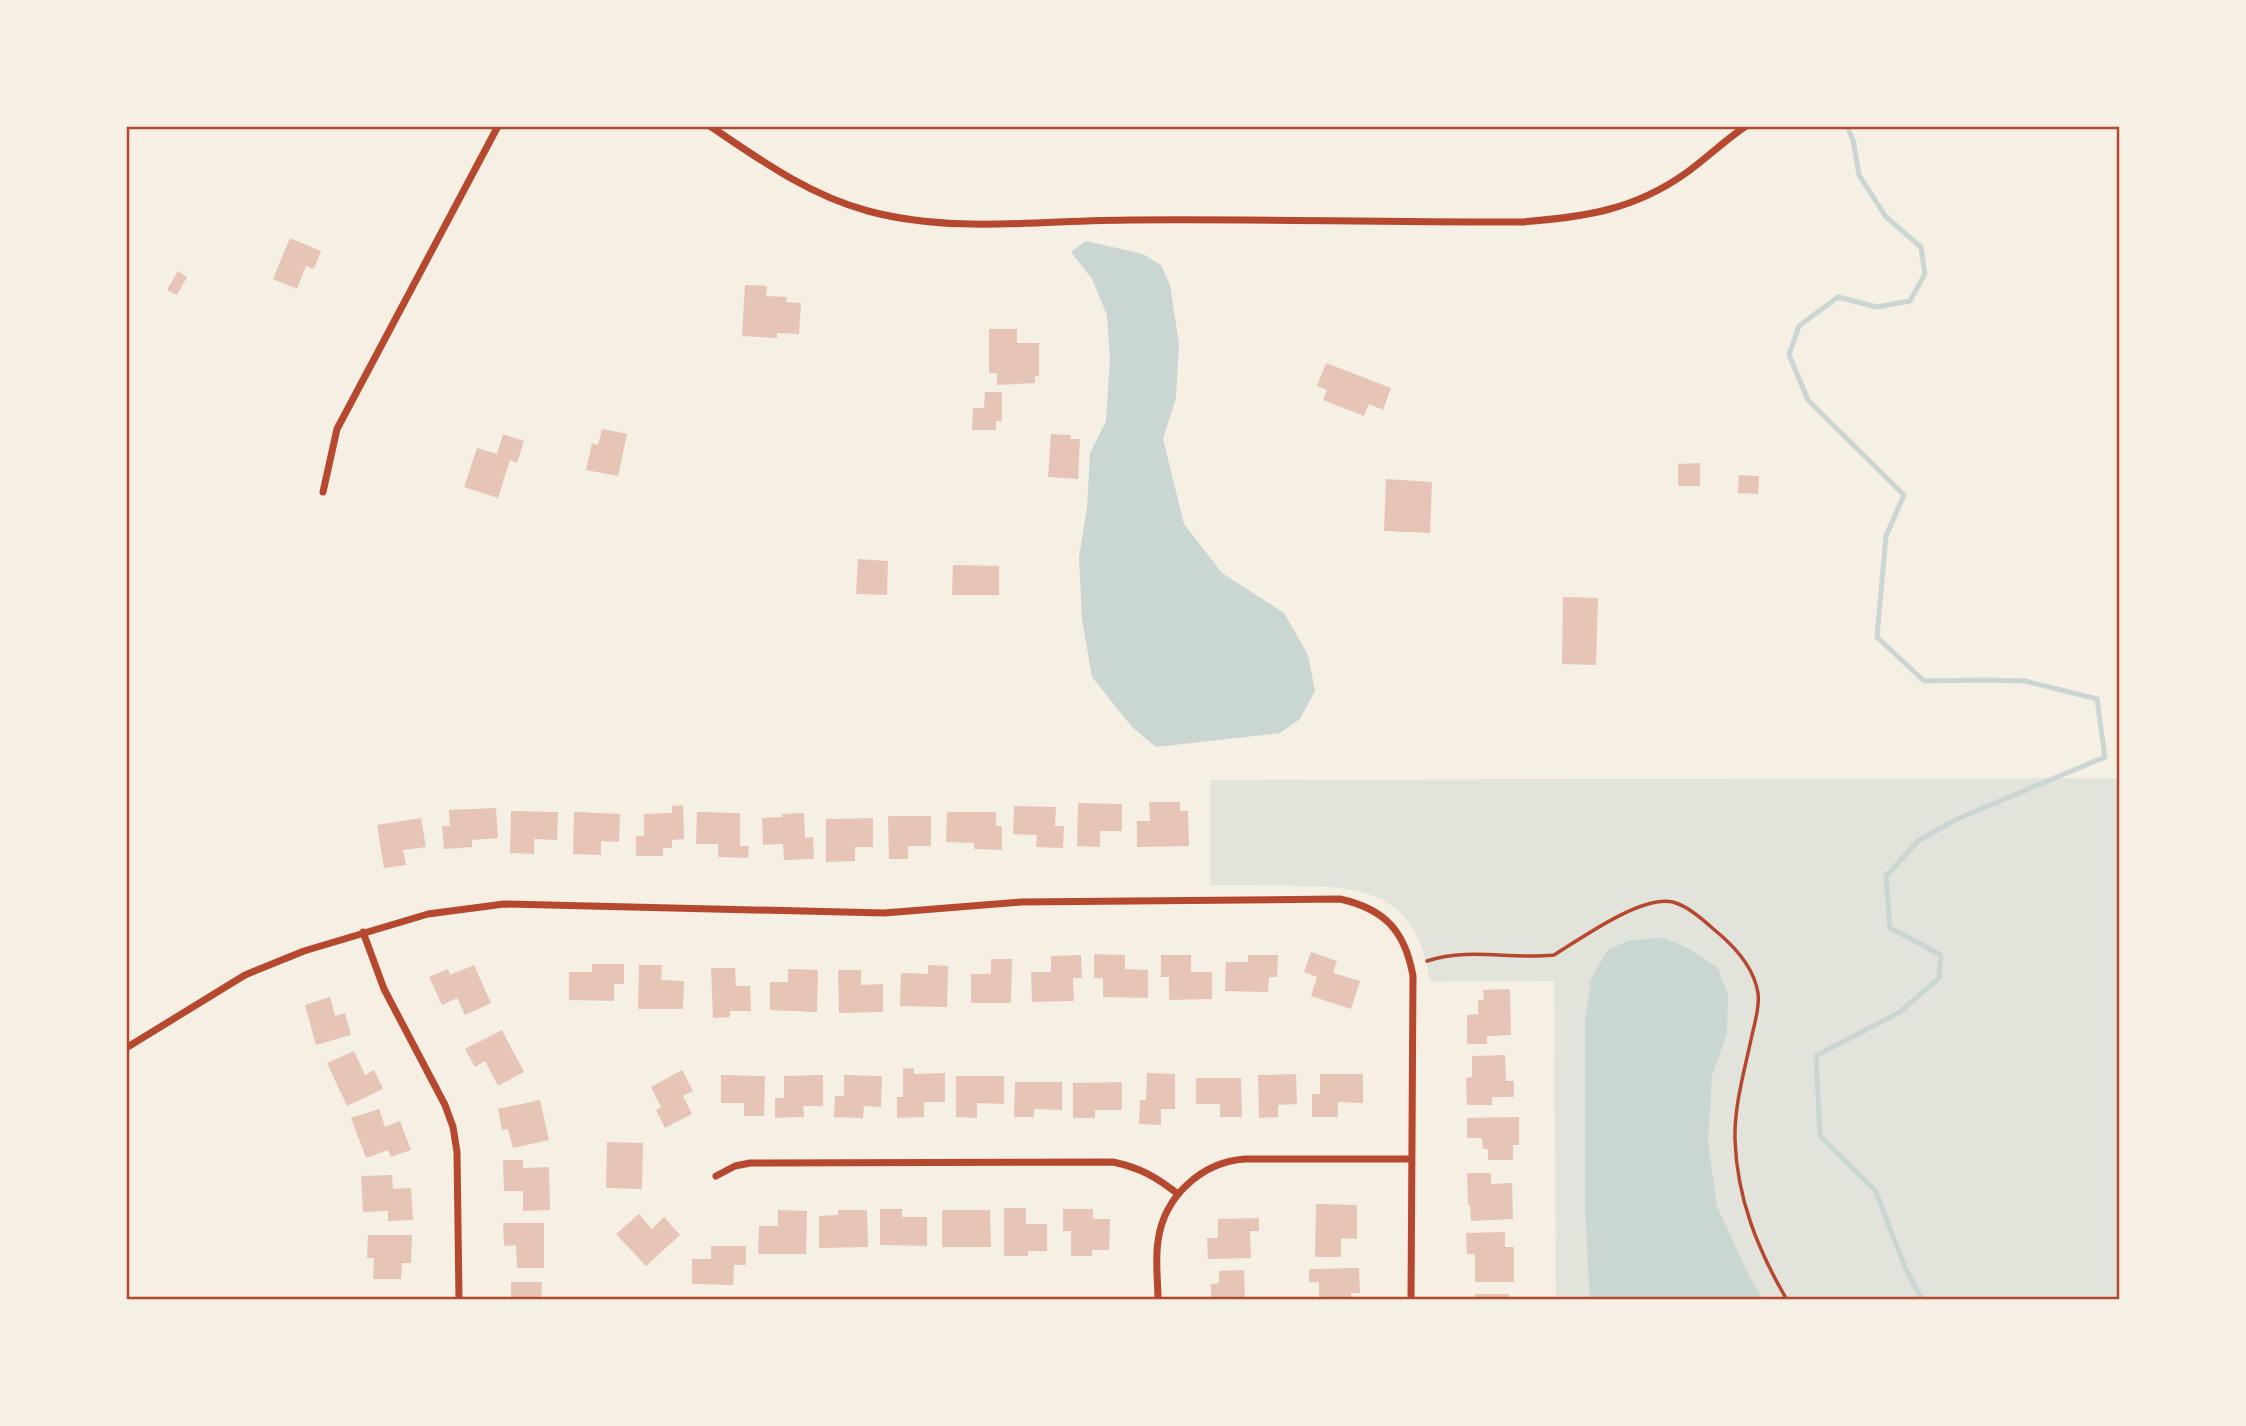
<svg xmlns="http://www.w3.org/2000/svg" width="2246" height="1426" viewBox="0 0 2246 1426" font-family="Cabin,sans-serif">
  <rect width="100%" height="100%" fill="#f6efe4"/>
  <path fill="#e2e4dc" d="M2120,778V1300H1556L1554,981L1430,982C1418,898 1372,886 1296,886C1268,885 1239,885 1210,885V780Z"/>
  <path fill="#c9d6d2" d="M1086,241L1143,254L1161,265L1170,285L1179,344L1176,398L1163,439L1184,524L1222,573L1284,613L1308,655L1315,691L1300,719L1280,733L1156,747L1132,727L1092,677L1082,619L1079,557L1087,508L1090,453L1106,421L1110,359L1107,315L1092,279L1071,252Z
    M1665,938L1689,949L1718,968L1728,995L1727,1033L1712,1076L1708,1141L1717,1206L1748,1274L1763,1300H1590L1585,1206V1021L1591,979L1608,949L1631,940Z"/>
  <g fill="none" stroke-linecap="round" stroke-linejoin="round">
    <path stroke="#c9d6d2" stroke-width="5" d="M1847,126L1853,140L1859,175L1886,217L1921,247L1925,274L1910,301L1877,307L1838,297L1799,326L1789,355L1808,400L1904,495L1886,536L1877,637L1924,681L1988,680L2025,681L2097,699L2105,757L1957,819L1918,841L1886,876L1890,928L1941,955L1939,978L1900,1012L1816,1056L1820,1136L1875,1190L1905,1267L1922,1300"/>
  </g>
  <path fill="#e6c5b7" d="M1240,126H1270V128L1240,129Z
    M290,238L321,251L314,269L306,266L297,289L273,279Z
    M178,271L187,277L177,295L167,290Z
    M745,285L767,286L766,296L787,297L786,302L801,303L799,334L777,333V338L742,336Z
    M989,329H1017V343H1039V376H1035V383L997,385V373H989Z
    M1326,363L1391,388L1383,410L1369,404L1364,416L1323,400L1327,390L1317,386Z
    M985,392H1002V421H996V430H972L973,408H984Z
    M602,429L627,434L618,476L586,470L592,443L598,445Z
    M503,434L524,441L517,463L510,460L498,498L464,487L477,448L497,454Z
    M1051,434L1071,435L1070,439H1080L1078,479L1048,477Z
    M1700,463V486H1678V464Z
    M1739,475L1759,476L1758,494L1738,493Z
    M1386,479L1432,482L1430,533L1384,531Z
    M858,559L888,561L887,595L856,594Z
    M953,565L999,566V595H952Z
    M1563,597L1598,598L1596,665L1562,664Z
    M1149,802H1180V811H1188L1189,846L1137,847V821H1150Z
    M1078,803L1122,804V831H1100V847L1077,846Z
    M683,805L684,839L672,840V848H663V856H636V836H644V814L672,813V806Z
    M1014,806L1056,807L1055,826H1064L1063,848L1036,847L1037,835L1013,834Z
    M496,808L498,838L472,840V847L444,849L442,826H450L449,810Z
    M511,811L558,812L557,840L534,839V854L510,853Z
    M574,812L620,814L619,842L601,841V855L573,854Z
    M697,812L740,813V846H749L748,858L718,857V844H696Z
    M947,812H996V826H1002V850L974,849V843L946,842Z
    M804,813L805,838L813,837L814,859L784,860L783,844L763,845L762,818L782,817V814Z
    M888,816H931V846H908V859H889Z
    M421,818L426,847L403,850L406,865L384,868L377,825Z
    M873,818V847H855V861L826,862V819Z
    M1311,952L1337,961L1333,973L1360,981L1351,1009L1311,996L1317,977L1304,972Z
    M1094,954L1125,955V969L1148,970V998L1103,997V978H1094Z
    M1081,955L1082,978H1073L1074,1001L1032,1002L1031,972H1051V956Z
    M1161,955H1191V972H1212V999L1169,1000V977H1161Z
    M1248,955H1278L1277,977H1269L1268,992L1225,991L1226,962H1248Z
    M991,959H1012L1011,1003H971V974H991Z
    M592,964H624V984H614V1001L569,1000V972H592Z
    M474,965L491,1003L465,1015L457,998L442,1005L429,977L448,969L450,975Z
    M639,965H662L661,980L684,981L683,1009H638Z
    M928,965L948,966L947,1007L900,1006L901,973L928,974Z
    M711,968H735L736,986H750L751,1011H730V1017L713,1018Z
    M788,969L818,970L817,1012L770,1010V982H788Z
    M838,970H861V985L883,984V1012L839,1013Z
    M1510,989L1511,1035L1487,1036V1044H1467V1015L1478,1014V1000H1484L1483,990Z
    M330,997L335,1016L345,1013L351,1035L316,1045L305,1005Z
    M502,1030L524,1072L498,1086L485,1061L475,1067L465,1049Z
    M354,1051L365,1075L374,1070L383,1089L347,1106L327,1063Z
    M1505,1055L1506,1081H1514V1097H1492V1105H1467L1466,1078L1472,1077V1056Z
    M914,1068V1074L945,1073V1102H924V1117L897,1118V1097H903V1069Z
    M682,1070L693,1091L683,1096L692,1114L665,1128L656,1110L661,1107L651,1087Z
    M1147,1073L1175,1074V1109H1161V1125L1139,1124L1140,1100H1146Z
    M1296,1074L1297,1104L1278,1105V1117L1259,1118L1258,1075Z
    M1320,1074H1363V1103L1338,1102V1117H1312V1094H1320Z
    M721,1075L765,1076L764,1116H744V1103H721Z
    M823,1075V1106H803L804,1117L775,1118V1098H784V1076Z
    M844,1075L882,1076L881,1107L864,1106L863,1118L834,1117L835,1096H844Z
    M956,1076H1004V1104L977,1103V1118L956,1117Z
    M1196,1078H1241L1242,1117H1220V1104H1196Z
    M1015,1082H1062V1110L1034,1109V1117H1014Z
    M1122,1082V1110H1095V1118H1073V1083Z
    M540,1100L549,1140L513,1148L508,1129L502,1130L498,1109Z
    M379,1109L385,1127L400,1121L411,1150L391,1157L388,1150L366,1158L351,1118Z
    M1519,1117V1145H1513V1160H1488V1149H1483L1482,1138H1467V1118Z
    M607,1142L643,1143L642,1189L606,1188Z
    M503,1160H523V1168L549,1167L550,1210L523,1211V1191H504Z
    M1467,1173H1491V1184L1512,1183L1513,1219L1471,1221L1470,1205H1468Z
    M392,1175L393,1189L411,1188L413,1220L388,1221V1211L363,1212L361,1176Z
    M1316,1204L1357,1205V1239L1341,1238V1257H1315Z
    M1004,1208H1026V1224H1047V1251H1028V1256H1004Z
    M880,1209H902V1217H927V1246L880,1245Z
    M1063,1209H1093V1219H1110L1109,1250H1092V1256H1071V1231H1063Z
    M778,1210L807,1211L806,1254H758L759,1226H778Z
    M838,1210H867L868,1247L819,1248V1216L838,1215Z
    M942,1210H990L991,1247H942Z
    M639,1214L652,1229L664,1217L680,1235L646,1266L616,1234Z
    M1259,1218V1231H1250L1251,1258L1208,1259L1207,1238H1218V1219Z
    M503,1223H544V1268H517L516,1245L504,1246Z
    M1505,1232V1247H1514V1282H1475V1254H1467L1466,1233Z
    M368,1235H412L411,1263H402L401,1279H373L374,1258H367Z
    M711,1246H746V1265H734L733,1285L692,1284V1259H711Z
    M1359,1268L1360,1293H1351V1300H1319V1282H1309V1269Z
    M1244,1270L1245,1300H1211V1284L1219,1283V1271Z
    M511,1282H542L541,1300H511Z
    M1475,1294H1509V1300H1475Z"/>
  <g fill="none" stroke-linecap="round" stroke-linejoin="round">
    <path stroke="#b5482f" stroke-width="3.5" d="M1427,961C1470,947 1510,960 1554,955C1582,938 1641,895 1673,902C1690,907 1704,921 1717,932C1735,947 1754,968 1758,993C1760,1006 1755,1022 1752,1035C1745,1069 1734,1105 1735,1140C1737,1199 1758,1250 1787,1300"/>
    <path stroke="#b5482f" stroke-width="7" d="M710,126C760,160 809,195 868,211C953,234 1044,220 1131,220C1261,219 1392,222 1522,222C1585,217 1634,210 1686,173C1707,158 1725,140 1746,126
      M323,492L337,429L498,126
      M363,932L384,989L445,1105L453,1127L457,1152L459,1300
      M126,1048L245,975L304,951L428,914L504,904L884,913L1021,902L1340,899C1385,909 1405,931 1413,976L1411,1300
      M716,1176L735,1166L750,1163L1113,1162C1141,1168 1156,1177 1178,1194
      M1158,1300C1158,1281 1155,1260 1158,1241C1164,1196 1202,1162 1245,1159H1412"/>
  </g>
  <rect width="2246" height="1426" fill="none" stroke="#f6efe4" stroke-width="256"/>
  <rect x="128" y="128" width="1990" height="1170" fill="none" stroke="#b5482f" stroke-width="2.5"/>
</svg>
